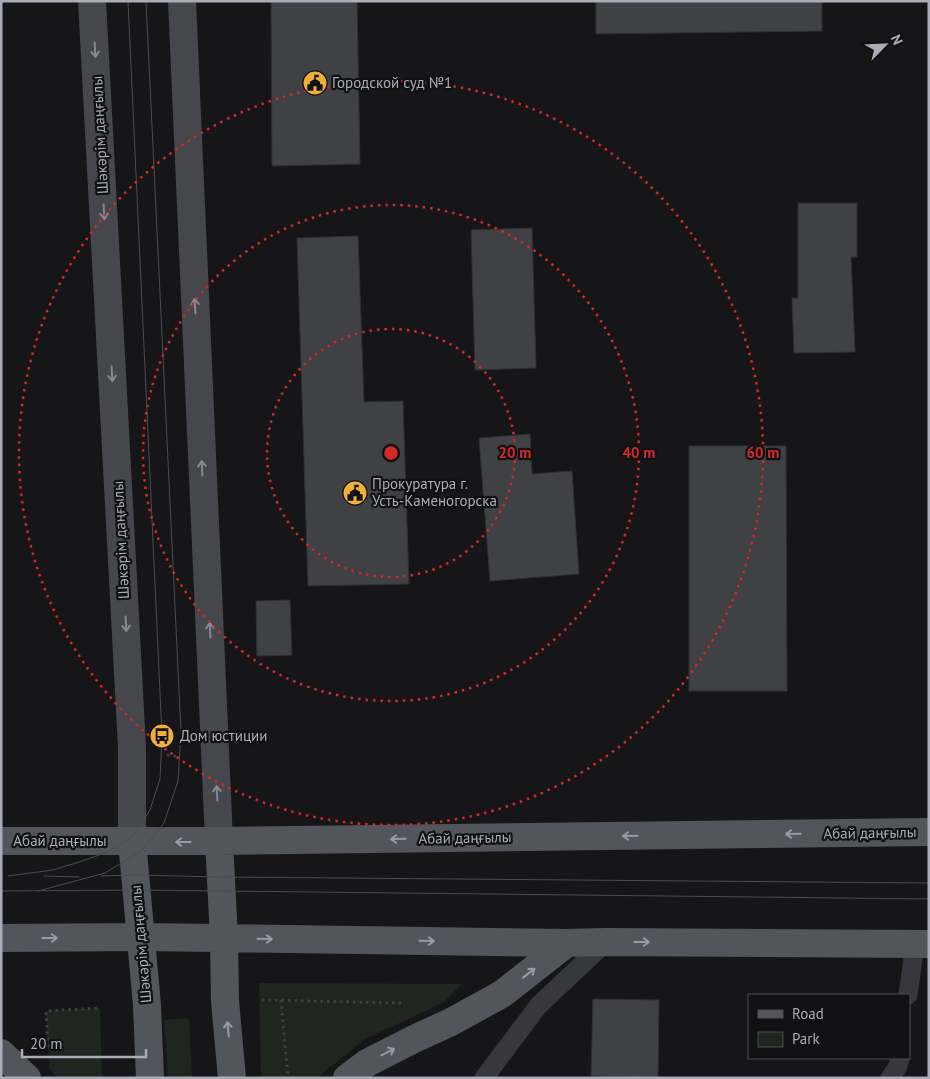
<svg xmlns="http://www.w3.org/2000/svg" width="930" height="1079" viewBox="0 0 930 1079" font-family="'PT Sans',sans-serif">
  <rect width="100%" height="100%" fill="#161618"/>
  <path fill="#1e261f" d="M259,983L462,984L443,1003L365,1039L317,1078H261Z
    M100,1008L102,1078H58L49,1068L46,1011Z
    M189,1018L192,1078H168L164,1020Z"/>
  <path fill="#404145" stroke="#303034" d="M271,1H357L360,164L272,166Z
    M596,1H822V31L596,34Z
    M798,203H857V257H851L855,352L794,353L792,298H798Z
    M532,228L536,368L475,370L471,230Z
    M358,236L364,402L403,401L409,584L308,586L297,238Z
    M530,434L532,474L572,471L579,574L490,581L479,438Z
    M689,446H786L787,691H689Z
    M290,600L292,655L257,656L256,601Z
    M593,999L659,1000L658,1078L591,1076Z"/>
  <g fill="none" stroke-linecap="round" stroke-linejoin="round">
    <path stroke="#3d3f44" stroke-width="3" stroke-dasharray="2.5 4" stroke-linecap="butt" d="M167,755L180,757
      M262,1000L403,1003
      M281,1000L288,1078
      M48,1047L46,1011L100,1008"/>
    <path stroke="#37383d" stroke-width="19" d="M908,995L915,944
      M484,1078L539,1005L606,942
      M890,1078L898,1066L900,1058"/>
    <path stroke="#45474d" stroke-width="28" d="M92,1L132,747V841
      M182,1L219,841"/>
    <path stroke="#53555c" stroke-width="28" d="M1,841H219L929,832
      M132,841L147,1005L150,1078
      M219,841L224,938L225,1001L232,1078
      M1,938L141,937L567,943L606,942L929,944
      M1,1053L27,1078
      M347,1078L367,1063L414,1039L451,1022L502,994L567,943"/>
    <path stroke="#4a4c52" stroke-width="1" d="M8,876L53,870L79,862L105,853L125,842L132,836L139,828L150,810L160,779L162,736L128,1
      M44,876L79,877
      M101,876L135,875L221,877L929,883
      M1,891L137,890L929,899
      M38,891L105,873L141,851L164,823L178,781L181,732L146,1"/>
  </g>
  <defs><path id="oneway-shaft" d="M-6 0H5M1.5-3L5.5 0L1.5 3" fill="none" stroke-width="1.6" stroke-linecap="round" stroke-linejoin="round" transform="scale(1.25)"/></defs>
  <g stroke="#858993">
    <use href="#oneway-shaft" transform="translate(95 50) rotate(87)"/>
    <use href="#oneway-shaft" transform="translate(104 212) rotate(87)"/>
    <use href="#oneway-shaft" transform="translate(195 306) rotate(-93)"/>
    <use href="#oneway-shaft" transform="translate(112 374) rotate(87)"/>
    <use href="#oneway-shaft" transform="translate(202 468) rotate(-93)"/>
    <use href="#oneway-shaft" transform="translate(126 624) rotate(87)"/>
    <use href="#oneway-shaft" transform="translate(210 630) rotate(-93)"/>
    <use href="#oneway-shaft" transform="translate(217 793) rotate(-93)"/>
  </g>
  <g stroke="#979ba6">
    <use href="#oneway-shaft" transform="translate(793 834) rotate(179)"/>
    <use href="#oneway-shaft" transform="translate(630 836) rotate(179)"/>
    <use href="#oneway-shaft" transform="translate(398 839) rotate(179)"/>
    <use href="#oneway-shaft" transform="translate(183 842) rotate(180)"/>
    <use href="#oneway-shaft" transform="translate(50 938)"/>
    <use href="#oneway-shaft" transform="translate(265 939) rotate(1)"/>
    <use href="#oneway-shaft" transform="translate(427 941) rotate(1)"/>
    <use href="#oneway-shaft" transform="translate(642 942)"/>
    <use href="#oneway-shaft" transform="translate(529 973) rotate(-38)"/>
    <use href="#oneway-shaft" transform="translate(228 1029) rotate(-96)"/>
    <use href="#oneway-shaft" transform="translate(388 1052) rotate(-27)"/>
  </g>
  <g fill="none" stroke="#d62828" stroke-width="2.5" stroke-dasharray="2.5 5">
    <circle cx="391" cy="453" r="124"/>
    <circle cx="391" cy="453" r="248"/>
    <circle cx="391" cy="453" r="372"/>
  </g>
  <defs>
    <symbol id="civic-disc" viewBox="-11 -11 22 22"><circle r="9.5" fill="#f2b134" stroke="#111113"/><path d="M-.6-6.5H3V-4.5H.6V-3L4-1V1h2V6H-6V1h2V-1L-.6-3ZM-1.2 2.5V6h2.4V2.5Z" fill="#111"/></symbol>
    <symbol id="bus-disc" viewBox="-11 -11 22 22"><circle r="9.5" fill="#f2b134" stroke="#111113"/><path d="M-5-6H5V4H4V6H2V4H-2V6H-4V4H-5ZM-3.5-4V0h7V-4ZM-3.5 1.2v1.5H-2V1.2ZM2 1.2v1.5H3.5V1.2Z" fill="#111"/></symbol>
  </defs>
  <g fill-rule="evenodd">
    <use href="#civic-disc" x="301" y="69" width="28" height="28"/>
    <use href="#civic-disc" x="341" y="479" width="28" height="28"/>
    <use href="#bus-disc" x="148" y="722" width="28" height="28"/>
  </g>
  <g text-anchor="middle" stroke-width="4.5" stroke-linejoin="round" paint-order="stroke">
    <g font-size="15" fill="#a8adb8" stroke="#111113" text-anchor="start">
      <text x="332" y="88">Городской суд №1</text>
      <text x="372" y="489">Прокуратура г.<tspan x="372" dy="17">Усть-Каменогорска</tspan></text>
      <text x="180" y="741">Дом юстиции</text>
    </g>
    <g font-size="15" fill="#a8adb8" stroke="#111113">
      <text transform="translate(100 135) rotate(-93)" y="5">Шәкәрім даңғылы</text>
      <text transform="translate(121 540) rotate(-93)" y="5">Шәкәрім даңғылы</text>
      <text transform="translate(870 833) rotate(-1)" y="5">Абай даңғылы</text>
      <text transform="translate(465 838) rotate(-1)" y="5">Абай даңғылы</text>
      <text x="60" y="846">Абай даңғылы</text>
      <text transform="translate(141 944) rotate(-95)" y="5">Шәкәрім даңғылы</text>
    </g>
  </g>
  <circle cx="391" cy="453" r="8" fill="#d62828" stroke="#111113" stroke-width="2.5"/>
  <g font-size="15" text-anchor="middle" font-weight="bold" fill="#d62828" stroke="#111113" stroke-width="4.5" stroke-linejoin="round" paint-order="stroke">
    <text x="515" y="458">20 m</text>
    <text x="639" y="458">40 m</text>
    <text x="763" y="458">60 m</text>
  </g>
  <rect width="930" height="1079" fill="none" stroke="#a8adb8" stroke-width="5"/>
  <rect x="748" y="994" width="162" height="65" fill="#111113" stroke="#4d4f55"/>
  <rect x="758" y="1010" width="25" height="8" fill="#53555c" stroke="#4d4f55"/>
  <text x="792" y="1019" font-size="15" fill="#a8adb8">Road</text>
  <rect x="758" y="1032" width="25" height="15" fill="#1e261f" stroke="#4d4f55"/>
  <text x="792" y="1044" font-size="15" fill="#a8adb8">Park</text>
  <g transform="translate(885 45) rotate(66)" stroke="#111113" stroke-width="4" paint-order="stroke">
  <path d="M0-4L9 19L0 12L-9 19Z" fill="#a8adb8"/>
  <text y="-8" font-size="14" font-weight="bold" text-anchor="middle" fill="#a8adb8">N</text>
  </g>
  <path d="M22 1049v8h124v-8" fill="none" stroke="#a8adb8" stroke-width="2.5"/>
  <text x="30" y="1049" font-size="15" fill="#a8adb8" stroke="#111113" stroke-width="4" paint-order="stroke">20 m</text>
</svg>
